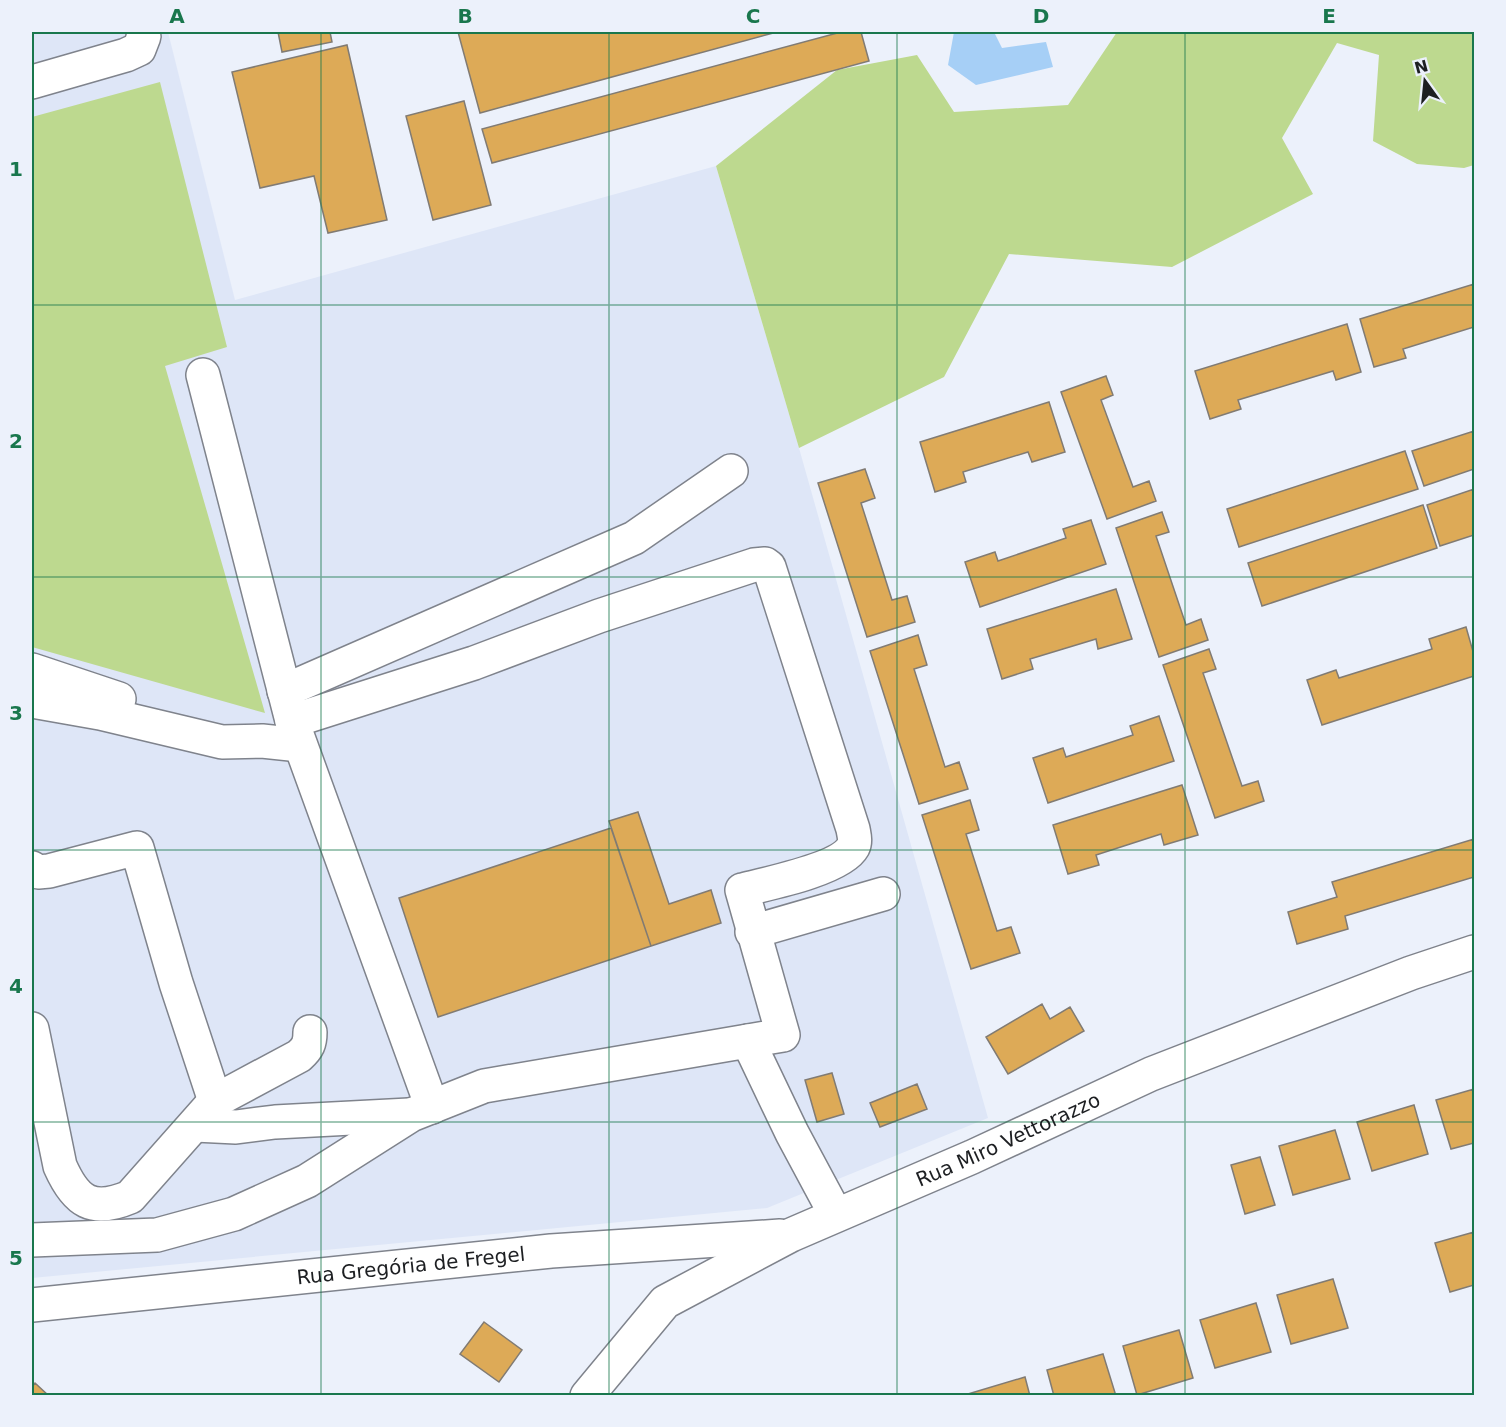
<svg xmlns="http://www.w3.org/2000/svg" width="1506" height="1427" viewBox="0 0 1506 1427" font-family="'DejaVu Sans',sans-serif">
  <rect width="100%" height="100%" fill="#ecf1fb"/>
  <path fill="#dee6f7" d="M32,32H168L235,300L716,166L799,448L988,1118L767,1208L32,1278Z"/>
  <path fill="#bdd98f" d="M1117,32H1474V165L1464,168L1417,164L1373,141L1379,55L1337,43L1282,138L1313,194L1172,267L1009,254L944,377L799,448L716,166L837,70L917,55L954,112L1068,105Z
    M160,82L227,347L165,366L265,713L32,647V117Z"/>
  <path fill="#a6cff6" d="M954,32H994L1002,48L1046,42L1053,67L976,85L948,65Z"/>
  <path fill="#ddaa57" stroke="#817b73" stroke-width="1.5" d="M278,32H330L332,42L282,52Z
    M458,32H777L480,113Z
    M841,32H861L869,61L492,163L482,129Z
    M347,45L387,220L328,233L314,176L260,188L232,72Z
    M464,101L491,205L433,220L406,116Z
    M1474,284V327L1403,349L1406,358L1374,367L1360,319Z
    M1347,324L1361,372L1336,380L1333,371L1238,400L1241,409L1210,419L1195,371Z
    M1106,376L1113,395L1101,400L1133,487L1149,481L1156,501L1107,519L1061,392Z
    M1049,402L1065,452L1032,462L1028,452L963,472L966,482L935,492L920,442Z
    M1474,431V469L1424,486L1412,451Z
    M1405,451L1418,489L1239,547L1227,509Z
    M865,469L875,498L861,503L892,600L907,596L915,622L867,637L818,483Z
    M1474,489V535L1440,546L1427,505Z
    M1423,505L1437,548L1262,606L1248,563Z
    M1162,512L1169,532L1156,536L1186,625L1201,619L1208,640L1159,657L1116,528Z
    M1091,520L1106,564L980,607L965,562L995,552L998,561L1066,538L1063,529Z
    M1116,589L1132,639L1098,649L1096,639L1030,659L1033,669L1002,679L987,629Z
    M1466,627L1474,655V676L1322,725L1307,680L1336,670L1339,678L1432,649L1429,639Z
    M918,635L927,665L914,669L945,767L959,762L968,789L919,804L870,651Z
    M1209,649L1216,669L1203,673L1242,786L1258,781L1264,801L1215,818L1163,665Z
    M1159,716L1174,761L1048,803L1033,758L1063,748L1066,757L1133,735L1130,726Z
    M1182,785L1198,835L1164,845L1161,834L1096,855L1099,865L1068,874L1053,825Z
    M970,800L979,830L966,834L997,931L1011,927L1020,953L971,969L922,815Z
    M638,812L669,904L711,890L721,923L651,946L609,821Z
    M611,828L651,946L438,1017L399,898Z
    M1474,839V877L1345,916L1348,929L1297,944L1288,912L1337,897L1332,882Z
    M1042,1004L1050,1019L1070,1007L1084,1031L1008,1074L986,1037Z
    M832,1073L844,1114L817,1122L805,1080Z
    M917,1084L927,1109L880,1127L870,1103Z
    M1474,1089V1143L1451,1149L1436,1100Z
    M1414,1105L1428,1154L1372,1171L1357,1122Z
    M1335,1130L1350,1179L1293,1195L1279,1146Z
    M1260,1157L1275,1205L1245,1214L1231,1165Z
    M1474,1232V1285L1450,1292L1435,1243Z
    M1333,1279L1348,1328L1291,1344L1277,1295Z
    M1256,1303L1271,1352L1215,1368L1200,1320Z
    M484,1322L522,1350L499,1382L460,1354Z
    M1179,1330L1193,1378L1137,1395L1123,1346Z
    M1103,1354L1116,1396H1054L1047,1370Z
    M1025,1377L1030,1396H969L968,1394Z
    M35,1383L49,1396H32V1387Z"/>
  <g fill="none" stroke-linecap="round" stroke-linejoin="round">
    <defs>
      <g id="minor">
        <path d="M32,82L126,55L139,49L144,36L143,32"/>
        <path d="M203,375L292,721L432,1107"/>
        <path d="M32,670L119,699"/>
        <path d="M284,691L634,538L731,471"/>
        <path d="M32,701L100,713L222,742L262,741L300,745"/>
        <path d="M292,721L474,663L599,616L754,565L765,564L769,567L853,829C854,835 856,841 853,847C841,869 766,884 742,890L783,1035L748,1041"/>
        <path d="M32,868L38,872L49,871L137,848L176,983L215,1101"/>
        <path d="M752,932L883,894"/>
        <path d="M32,1029L60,1166C76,1202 92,1213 130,1197L215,1101L299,1056C308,1048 310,1043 310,1032"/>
        <path d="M195,1125L236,1127L275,1122L409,1115"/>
        <path d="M32,1240L157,1235L234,1214L307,1181L411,1115L484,1086L748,1041L792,1133L836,1215"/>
        <path id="s1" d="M32,1305L551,1251L780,1236"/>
        <path id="s2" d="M587,1396L665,1302L791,1235L972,1157L1151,1074L1411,973L1474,952"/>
      </g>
    </defs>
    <use href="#minor" stroke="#7f838c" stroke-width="36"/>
    <use href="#minor" stroke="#fff" stroke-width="33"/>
  </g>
  <path fill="none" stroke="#19774d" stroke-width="1.5" stroke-opacity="0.55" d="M321,32V1396M609,32V1396M897,32V1396M1185,32V1396M32,305H1474M32,577H1474M32,850H1474M32,1122H1474"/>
  <g text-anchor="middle" stroke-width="6" stroke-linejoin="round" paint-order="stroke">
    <g font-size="20" fill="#1d1f22" stroke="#ecf1fb">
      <text dy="7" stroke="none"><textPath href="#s2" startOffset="502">Rua Miro Vettorazzo</textPath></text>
      <text dy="7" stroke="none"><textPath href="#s1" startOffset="381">Rua Gregória de Fregel</textPath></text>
    </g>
  </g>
  <rect width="1506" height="1427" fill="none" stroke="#ecf1fb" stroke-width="66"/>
  <g transform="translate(1425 81) rotate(345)" stroke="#ecf1fb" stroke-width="4.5" paint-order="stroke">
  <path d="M0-4.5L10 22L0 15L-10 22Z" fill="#1d1f22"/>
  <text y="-9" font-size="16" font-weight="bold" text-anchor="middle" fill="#1d1f22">N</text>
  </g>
  <rect x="33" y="33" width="1440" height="1361" fill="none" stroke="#19774d" stroke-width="2"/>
  <g font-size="20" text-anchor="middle" font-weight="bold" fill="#19774d">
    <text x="177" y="23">A</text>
    <text x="465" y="23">B</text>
    <text x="753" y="23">C</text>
    <text x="1041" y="23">D</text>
    <text x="1329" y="23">E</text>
    <text x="16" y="176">1</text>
    <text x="16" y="448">2</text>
    <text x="16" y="720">3</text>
    <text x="16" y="993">4</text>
    <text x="16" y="1265">5</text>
  </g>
</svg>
